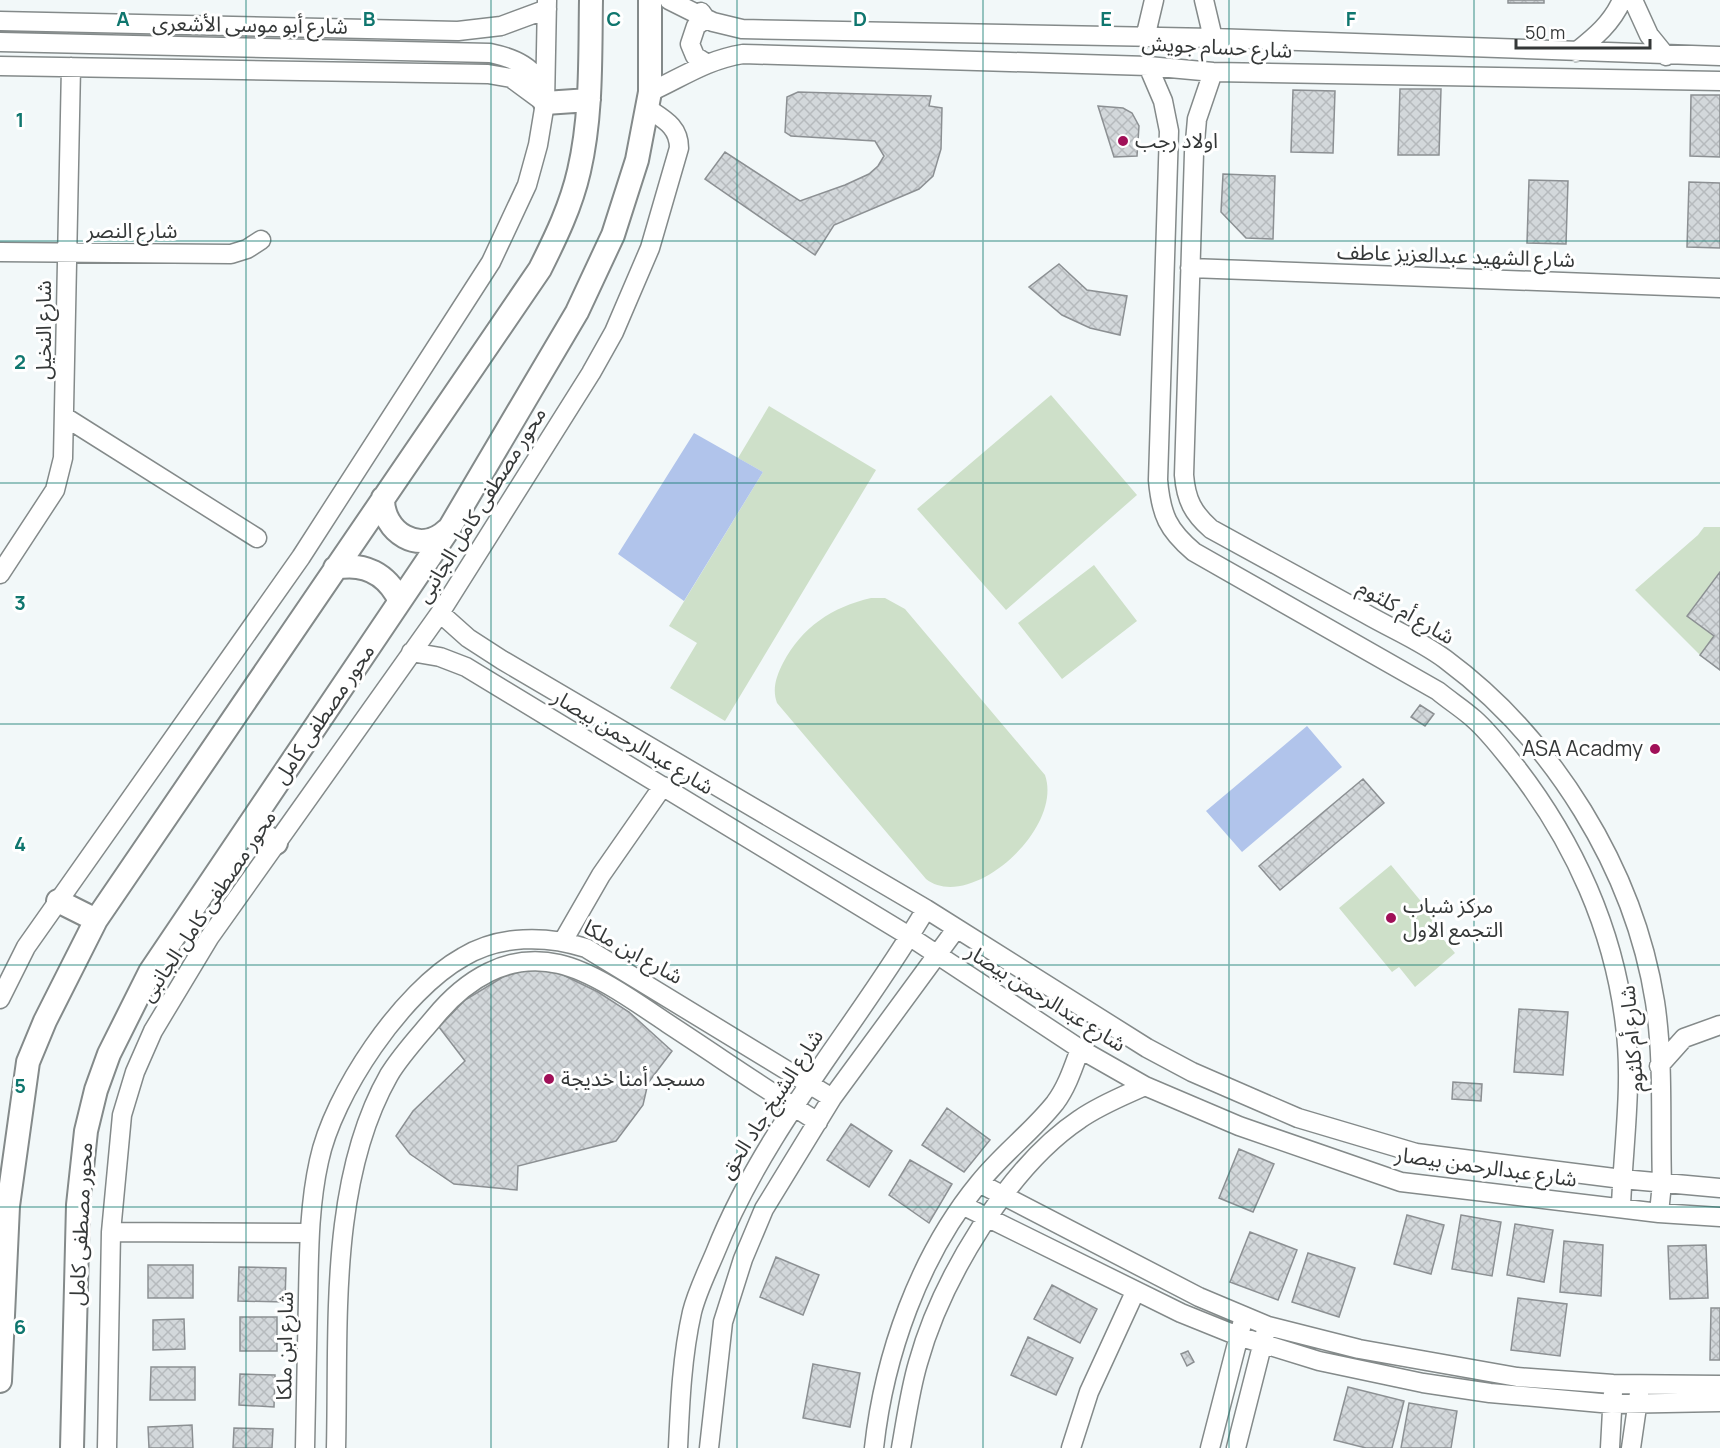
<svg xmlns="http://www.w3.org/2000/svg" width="1720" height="1448" viewBox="0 0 1720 1448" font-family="Manrope,'Noto Sans Arabic',sans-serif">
  <defs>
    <pattern id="building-cross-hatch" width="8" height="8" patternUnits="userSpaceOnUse" patternTransform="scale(1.5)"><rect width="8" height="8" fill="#d3d8db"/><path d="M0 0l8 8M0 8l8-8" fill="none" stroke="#b6babd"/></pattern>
  </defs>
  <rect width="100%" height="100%" fill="#f2f8f9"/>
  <path fill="#cee0c9" d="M1051,395L1137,495L1006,610L917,509Z
    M769,406L876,470L725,721L670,688L697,643L669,626L763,472L738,458Z
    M1704,527H1720V670L1700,655L1635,590L1698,535Z
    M1094,565L1137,621L1062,679L1018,623Z
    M871,598H885L905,609L1045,775C1064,830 969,913 926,879L777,703C772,689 776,677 783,663C802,627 832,607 871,598Z
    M1391,865L1443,928L1438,933L1455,953L1415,987L1399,967L1392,972L1339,908Z"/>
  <path fill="#b1c4eb" d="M694,433L763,472L684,601L618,554Z
    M1307,726L1342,767L1242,852L1206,811Z"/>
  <path fill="url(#building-cross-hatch)" stroke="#8c9093" stroke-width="1.5" d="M1508,0H1544V3H1508Z
    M1400,89H1441L1439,155H1398Z
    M1293,90L1335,91L1333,153L1291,152Z
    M798,92L931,96L929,106L942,108L941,149L933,176L919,189L834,225L815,255L705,179L725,152L800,201L845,185L869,174L878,166L884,156L875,141L791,136L785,132L787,97Z
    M1691,95H1720V157L1690,156Z
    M1098,106L1123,108L1132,113L1139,126L1137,156L1114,157Z
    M1223,174L1275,176L1273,239L1246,238L1221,212Z
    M1529,180L1568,181L1566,244L1527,243Z
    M1689,182L1720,183V248L1687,247Z
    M1059,264L1087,290L1127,296L1120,335L1090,328L1062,315L1029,287Z
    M1720,572V670L1700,655L1714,636L1687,616Z
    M1420,705L1434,714L1425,726L1411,717Z
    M1363,779L1384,803L1280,890L1259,866Z
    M533,967L561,974L598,992L629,1012L672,1051L648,1083L643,1105L616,1141L518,1166L517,1190L454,1184L410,1154L396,1136L413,1111L465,1061L439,1027L465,1000L503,977Z
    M1519,1009L1568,1012L1563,1075L1514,1072Z
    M1453,1082L1482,1084L1481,1101L1452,1099Z
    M947,1108L990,1140L964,1172L922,1145Z
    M851,1124L892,1151L869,1187L827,1160Z
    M1239,1149L1274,1164L1253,1212L1219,1198Z
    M910,1160L952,1184L929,1223L889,1195Z
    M1407,1215L1444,1225L1431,1274L1394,1264Z
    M1461,1215L1501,1222L1492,1276L1452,1269Z
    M1515,1224L1553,1230L1544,1282L1507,1275Z
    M1250,1232L1297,1250L1278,1300L1230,1282Z
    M1564,1241L1603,1245L1601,1296L1560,1292Z
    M1706,1245L1708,1298L1670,1299L1668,1246Z
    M1308,1253L1355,1268L1339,1317L1292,1302Z
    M776,1257L819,1275L803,1315L760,1297Z
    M148,1265H193V1298H148Z
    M239,1267L286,1268L285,1302L238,1301Z
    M1052,1285L1097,1309L1080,1343L1034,1319Z
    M1518,1298L1567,1304L1560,1356L1511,1350Z
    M1711,1308H1720V1360H1710Z
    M240,1317H277V1351H240Z
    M184,1319L185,1349L153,1350V1320Z
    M1028,1337L1073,1358L1056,1395L1011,1375Z
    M1188,1351L1194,1362L1187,1366L1181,1354Z
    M813,1364L860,1373L850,1427L803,1418Z
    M151,1367H195V1400H150Z
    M240,1374L275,1375L274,1407L239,1405Z
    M1348,1387L1404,1401L1392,1448H1366L1334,1440Z
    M1409,1403L1457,1411L1451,1448H1401Z
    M192,1425L193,1448H149L148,1427Z
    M234,1428L273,1429L272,1448H233Z"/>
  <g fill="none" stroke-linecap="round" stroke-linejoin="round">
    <defs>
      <path id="minor" d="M669,0L713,22L742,29L1213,38L1720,56
        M1204,0L1213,38
        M1633,0L1649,35L1666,56
        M701,12L706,19L696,26L690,44L695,56L706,63
        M0,21L458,31L501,26L547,9
        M1145,38L1154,0
        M0,42L490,53C514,58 536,67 544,92
        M1576,52C1595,37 1612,23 1622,0
        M0,66L488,74L511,78L545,103
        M1148,66L1163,101L1169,131L1158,480C1161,515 1168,530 1194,552L1438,691C1450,701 1463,709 1474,719C1490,733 1503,751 1516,767C1574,842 1614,930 1625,1025C1633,1084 1623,1147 1621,1207
        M1213,72L1197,119L1194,153L1184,475C1186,500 1193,513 1211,529C1263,557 1314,586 1366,614C1392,629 1421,641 1445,659C1553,739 1634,869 1655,1002C1664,1061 1660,1124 1662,1183L1659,1213
        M650,92C683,77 706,60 743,54L1148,66L1213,72L1720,81
        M0,252L231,254L247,249L261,240
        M1190,268L1720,288
        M65,417L257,538
        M0,574L55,490L63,458L71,67
        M440,613L468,638L502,660L926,909L1147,1048L1192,1072L1298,1118L1416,1153L1622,1179L1720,1188
        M411,652L440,657L466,667L909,936L1080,1049L1145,1086L1239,1126L1401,1182L1659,1213L1720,1217
        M563,941L601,875L663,786
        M0,999L26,947L301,557L491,262L527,185L538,145L545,103L547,0
        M1659,1066L1684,1038L1720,1025
        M979,1183L1199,1297L1268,1326L1359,1349L1517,1377L1613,1384L1720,1385
        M962,1205L1181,1313L1238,1336L1319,1361L1423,1383L1490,1393L1612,1404L1720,1402
        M111,1232L309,1233
        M107,1448L111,1232L122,1115L135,1072L153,1031L209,938L440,613L591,373L614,332L650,248L679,148C679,126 663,119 647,108
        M305,1448C306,1398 307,1348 308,1298C309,1252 309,1206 319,1161C333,1094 402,991 463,957C500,935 546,935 586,948L832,1098
        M336,1448C339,1328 328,1182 389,1075C401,1055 419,1036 434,1018C465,980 508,952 559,964C595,972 640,1005 670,1025C719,1057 768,1091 818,1122
        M678,1448C680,1403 682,1356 692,1312C697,1292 707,1272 715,1253C765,1127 858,1025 926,909
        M709,1448L723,1322L743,1259L764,1209L832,1098L956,929
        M874,1448C884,1356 919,1256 979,1183C1002,1154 1032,1132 1055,1103C1067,1087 1073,1068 1080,1049
        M901,1448C906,1420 910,1390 918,1363C941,1280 1008,1167 1080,1119C1100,1105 1123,1096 1145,1086
        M1071,1448L1089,1392L1135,1292
        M1210,1448L1242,1324
        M1236,1448L1265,1334
        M1610,1448L1613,1392
        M1631,1448L1639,1393"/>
      <path id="major" d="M545,103L589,100
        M383,498C382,532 420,556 447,530
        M335,568C364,562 387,574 400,601
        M249,825L276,843
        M58,901L96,920
        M0,1381L8,1206L28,1062L45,1021L96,920L540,269C556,237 571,206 579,171C592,115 590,57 591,0
        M72,1448L78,1205L86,1131L96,1090L109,1054L150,972L450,527L577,312L613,235L637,160L650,92V0"/>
    </defs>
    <use href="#minor" stroke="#848a8a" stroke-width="21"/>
    <use href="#major" stroke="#848a8a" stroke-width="26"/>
    <use href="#minor" stroke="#fff" stroke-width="18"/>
    <use href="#major" stroke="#fff" stroke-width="22"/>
  </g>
  <path fill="none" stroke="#0f766e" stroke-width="1.5" stroke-opacity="0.55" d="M246,0V1448M491,0V1448M737,0V1448M983,0V1448M1229,0V1448M1474,0V1448M0,241H1720M0,483H1720M0,724H1720M0,965H1720M0,1207H1720"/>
  <g fill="#a01058" stroke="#fff" stroke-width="2">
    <circle cx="1123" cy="141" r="6"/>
    <circle cx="1655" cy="749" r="6"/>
    <circle cx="1391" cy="918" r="6"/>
    <circle cx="549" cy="1079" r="6"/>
  </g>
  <g text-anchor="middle" stroke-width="6" stroke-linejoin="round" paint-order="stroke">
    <g font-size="21" fill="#353838" stroke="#fff">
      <text transform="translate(250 25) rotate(1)" y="7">شارع أبو موسى الأشعرى</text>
      <text transform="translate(1217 47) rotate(3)" y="7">شارع حسام جويش</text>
      <text x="132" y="238">شارع النصر</text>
      <text transform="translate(1456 256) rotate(2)" y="7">شارع الشهيد عبدالعزيز عاطف</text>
      <text transform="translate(44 330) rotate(-90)" y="7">شارع النخيل</text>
      <text transform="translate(481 505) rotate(-58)" y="7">محور مصطفى كامل الجانبى</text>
      <text transform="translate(1406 612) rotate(30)" y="7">شارع أم كلثوم</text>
      <text transform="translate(324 714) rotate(-56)" y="7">محور مصطفى كامل</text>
      <text transform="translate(633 742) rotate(31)" y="7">شارع عبدالرحمن بيصار</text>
      <text transform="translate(208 906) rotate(-56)" y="7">محور مصطفى كامل الجانبى</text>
      <text transform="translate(633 952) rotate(29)" y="7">شارع ابن ملكا</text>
      <text transform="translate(1046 998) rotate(32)" y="7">شارع عبدالرحمن بيصار</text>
      <text transform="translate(1632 1039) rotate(-95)" y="7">شارع أم كلثوم</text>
      <text transform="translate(771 1104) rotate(-57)" y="7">شارع الشيخ جاد الحق</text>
      <text transform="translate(1486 1167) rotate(8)" y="7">شارع عبدالرحمن بيصار</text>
      <text transform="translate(81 1224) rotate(-87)" y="7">محور مصطفى كامل</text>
      <text transform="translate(285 1346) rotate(-89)" y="7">شارع ابن ملكا</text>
    </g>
    <g font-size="21" fill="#353838" stroke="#fff" text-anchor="start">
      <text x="1135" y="148">اولاد رجب</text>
      <text x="1643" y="756" text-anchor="end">ASA Acadmy</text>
      <text x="1403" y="913">مركز شباب<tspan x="1403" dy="24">التجمع الاول</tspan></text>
      <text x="561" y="1086">مسجد أمنا خديجة</text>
    </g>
  </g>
  <g font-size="20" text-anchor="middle" font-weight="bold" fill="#0f766e" stroke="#fff" stroke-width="6" stroke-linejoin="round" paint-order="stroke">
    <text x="123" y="26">A</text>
    <text x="369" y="26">B</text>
    <text x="614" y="26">C</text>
    <text x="860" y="26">D</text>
    <text x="1106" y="26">E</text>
    <text x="1351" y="26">F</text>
    <text x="20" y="127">1</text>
    <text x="20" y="369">2</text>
    <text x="20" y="610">3</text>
    <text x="20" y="851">4</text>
    <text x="20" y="1093">5</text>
    <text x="20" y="1334">6</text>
  </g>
  <path d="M1516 39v9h134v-9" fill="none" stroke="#353838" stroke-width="3"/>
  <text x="1525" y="39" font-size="18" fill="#353838" stroke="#ffffff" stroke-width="4.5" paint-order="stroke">50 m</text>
</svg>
